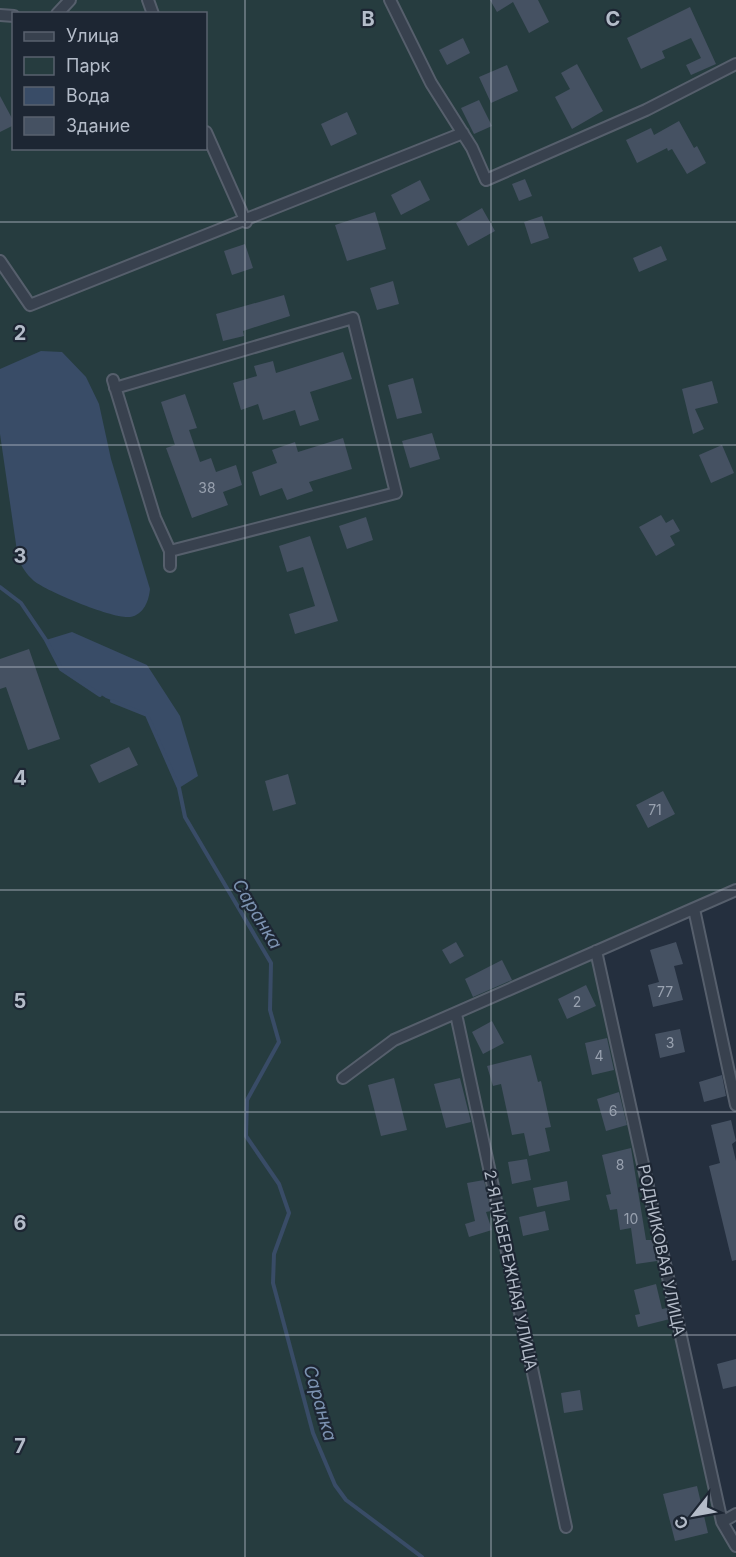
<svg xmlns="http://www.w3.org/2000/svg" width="736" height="1557" viewBox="0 0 736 1557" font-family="Inter,sans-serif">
  <rect width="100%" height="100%" fill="#242f3e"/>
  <path fill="#263c3f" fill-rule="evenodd" d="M0,0H736V890L596,951L722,1522L736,1546V1557H0ZM14,14H206V148H14Z"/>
  <path fill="#394c67" d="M41,351L62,352L86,377L99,404L111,459L150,589C149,600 144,615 130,617C113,619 48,592 34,581C26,574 22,567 18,558L0,434V369Z
    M72,632L147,665L180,716L198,776L179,788L147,715L106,698L61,669L46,640Z"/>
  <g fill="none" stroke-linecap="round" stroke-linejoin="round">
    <path stroke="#394c67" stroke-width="4" d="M0,587L21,603L46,640L61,669L100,695
      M112,701L147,715L179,788L185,817L271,963L270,1010L279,1042L247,1100L246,1136L279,1184L289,1213L274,1254L273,1283L313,1433L335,1485L346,1500L422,1557"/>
  </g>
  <path fill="#455162" d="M490,0H538L549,22L529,33L513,2L497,12Z
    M690,7L716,64L691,75L686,65L701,58L691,38L662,51L665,58L641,69L627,38Z
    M463,38L470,53L447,65L439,50Z
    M577,64L603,111L572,129L555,97L570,89L561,73Z
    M507,65L518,91L491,103L479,77Z
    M0,96L14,122V125L0,132Z
    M479,100L492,126L474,134L461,108Z
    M347,112L357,134L331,146L321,124Z
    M679,121L694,148L697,146L706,163L687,174L672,149L668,151L667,148L637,163L626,140L651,128L654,135Z
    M525,179L532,196L519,201L512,184Z
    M420,180L430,200L401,215L391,195Z
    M482,208L495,231L468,246L456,223Z
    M375,212L386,249L347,261L335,225Z
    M542,216L549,238L531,244L524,222Z
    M245,244L253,268L232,275L224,251Z
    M661,246L667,260L639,272L633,258Z
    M393,281L399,304L377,310L370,288Z
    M284,295L290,316L243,331L244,336L223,341L216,314Z
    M343,352L352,379L310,392L319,420L300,426L295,410L263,420L258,404L241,410L233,383L257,376L254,366L273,361L276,373Z
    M413,378L422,413L397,419L388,385Z
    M712,381L718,403L695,409L704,429L693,434L682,389Z
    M185,394L197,428L189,430L200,462L211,458L216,472L236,465L242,485L223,492L228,505L192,518L166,448L175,445L161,402Z
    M432,433L440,459L410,468L402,441Z
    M343,438L352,469L309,482L313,491L287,500L282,488L260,496L252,472L277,463L272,450L295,442L298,452Z
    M722,445L734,473L711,483L699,455Z
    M661,515L666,523L673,519L680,531L670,536L675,545L656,556L639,527Z
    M366,517L373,540L347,549L339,526Z
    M310,536L338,621L295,634L289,614L315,606L303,567L287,572L279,546Z
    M29,649L60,739L28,750L6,687L0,689V659Z
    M129,747L138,765L99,783L90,765Z
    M288,774L296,804L273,811L265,781Z
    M663,791L675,814L648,828L636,805Z
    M456,942L464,956L450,964L442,950Z
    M676,942L683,964L674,966L683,1000L653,1007L648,985L659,982L650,950Z
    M502,960L512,980L473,997L465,979Z
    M586,985L596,1006L567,1019L558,999Z
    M492,1021L504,1043L483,1054L472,1032Z
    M680,1029L685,1052L660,1058L655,1034Z
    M607,1038L614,1070L592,1075L585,1043Z
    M531,1055L538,1082L541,1081L551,1127L545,1128L550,1151L529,1156L524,1133L512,1135L501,1084L493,1086L487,1066Z
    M722,1075L726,1096L704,1102L699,1082Z
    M394,1078L407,1130L381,1136L368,1085Z
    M460,1078L471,1122L446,1128L434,1084Z
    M619,1092L627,1125L606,1131L597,1099Z
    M731,1120L736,1141L732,1144L736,1161V1260L732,1261L709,1166L720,1163L711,1125Z
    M631,1148L646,1240H652L657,1261L636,1264L631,1228L620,1230L617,1209L610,1210L606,1195L611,1194L602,1155Z
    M527,1159L531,1180L512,1184L508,1162Z
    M484,1180L491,1211L486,1212L492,1230L469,1237L465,1224L475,1221L467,1183Z
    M567,1181L570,1200L537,1207L533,1188Z
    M545,1211L549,1230L523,1236L519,1217Z
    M656,1284L662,1309L667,1308L670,1319L638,1327L635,1315L640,1314L634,1290Z
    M736,1359V1386L723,1389L717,1364Z
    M580,1390L583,1410L564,1413L561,1393Z
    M697,1486L708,1533L675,1541L663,1494Z"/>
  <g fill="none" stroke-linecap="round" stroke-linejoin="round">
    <defs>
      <path id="street" d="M148,0L153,14
        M390,0L431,83L472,148L486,180L646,110L736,64
        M57,14L70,0
        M0,15L14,16
        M206,132L246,222
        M0,261L30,305L463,133
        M113,380L155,518L170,551V566
        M115,388L353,318L396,493L170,551
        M694,909L736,1105
        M596,951L722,1522L736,1546
        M456,1014L566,1527
        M343,1078L394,1040L736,890
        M722,1522L736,1514"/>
    </defs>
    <use href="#street" stroke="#565f6c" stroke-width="14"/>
    <use href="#street" stroke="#38414e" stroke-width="10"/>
  </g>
  <path fill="none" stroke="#b4bcc9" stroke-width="1.5" stroke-opacity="0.55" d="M245,0V1557M491,0V1557M0,222H736M0,445H736M0,667H736M0,890H736M0,1112H736M0,1335H736"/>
  <g text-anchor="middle" stroke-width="4.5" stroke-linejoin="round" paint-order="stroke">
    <g font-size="14" fill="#98a1af">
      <text x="207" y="493">38</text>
      <text x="655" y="815">71</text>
      <text x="665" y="997">77</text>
      <text x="577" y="1007">2</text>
      <text x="670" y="1048">3</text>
      <text x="599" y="1061">4</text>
      <text x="613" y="1116">6</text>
      <text x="620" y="1170">8</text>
      <text x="631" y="1224">10</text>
    </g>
    <g font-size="16" fill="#b4bcc9" stroke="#1d2633">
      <text transform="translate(662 1250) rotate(78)" y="6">РОДНИКОВАЯ УЛИЦА</text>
      <text transform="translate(511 1270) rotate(78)" y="6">2-Я НАБЕРЕЖНАЯ УЛИЦА</text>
    </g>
    <g font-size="18" font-style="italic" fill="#7c92b1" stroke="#1d2633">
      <text transform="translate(257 914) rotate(59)" y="6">Саранка</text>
      <text transform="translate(320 1403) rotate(74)" y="6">Саранка</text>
    </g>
  </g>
  <g font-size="20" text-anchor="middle" font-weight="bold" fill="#b4bcc9" stroke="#1d2633" stroke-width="4.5" stroke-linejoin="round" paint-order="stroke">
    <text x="368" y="26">B</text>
    <text x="613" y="26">C</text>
    <text x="20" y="340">2</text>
    <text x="20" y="563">3</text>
    <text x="20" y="785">4</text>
    <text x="20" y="1008">5</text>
    <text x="20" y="1230">6</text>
    <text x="20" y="1453">7</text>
  </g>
  <rect x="12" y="12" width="195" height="138" fill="#1d2633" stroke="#59626f" stroke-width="1.5"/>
  <rect x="24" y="32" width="30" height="9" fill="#38414e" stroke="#59626f" stroke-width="1.5"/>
  <text x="66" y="42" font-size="18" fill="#b4bcc9">Улица</text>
  <rect x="24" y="57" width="30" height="18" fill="#263c3f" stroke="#59626f" stroke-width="1.5"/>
  <text x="66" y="72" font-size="18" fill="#b4bcc9">Парк</text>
  <rect x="24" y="87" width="30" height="18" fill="#394c67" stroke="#59626f" stroke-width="1.5"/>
  <text x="66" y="102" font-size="18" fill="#b4bcc9">Вода</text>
  <rect x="24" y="117" width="30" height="18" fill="#455162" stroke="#59626f" stroke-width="1.5"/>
  <text x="66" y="132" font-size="18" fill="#b4bcc9">Здание</text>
  <g transform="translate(694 1515) rotate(239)" stroke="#1d2633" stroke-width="4.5" paint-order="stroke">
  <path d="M0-4.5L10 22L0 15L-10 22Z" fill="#b4bcc9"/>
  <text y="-9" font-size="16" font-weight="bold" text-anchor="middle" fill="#b4bcc9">С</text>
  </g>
</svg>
